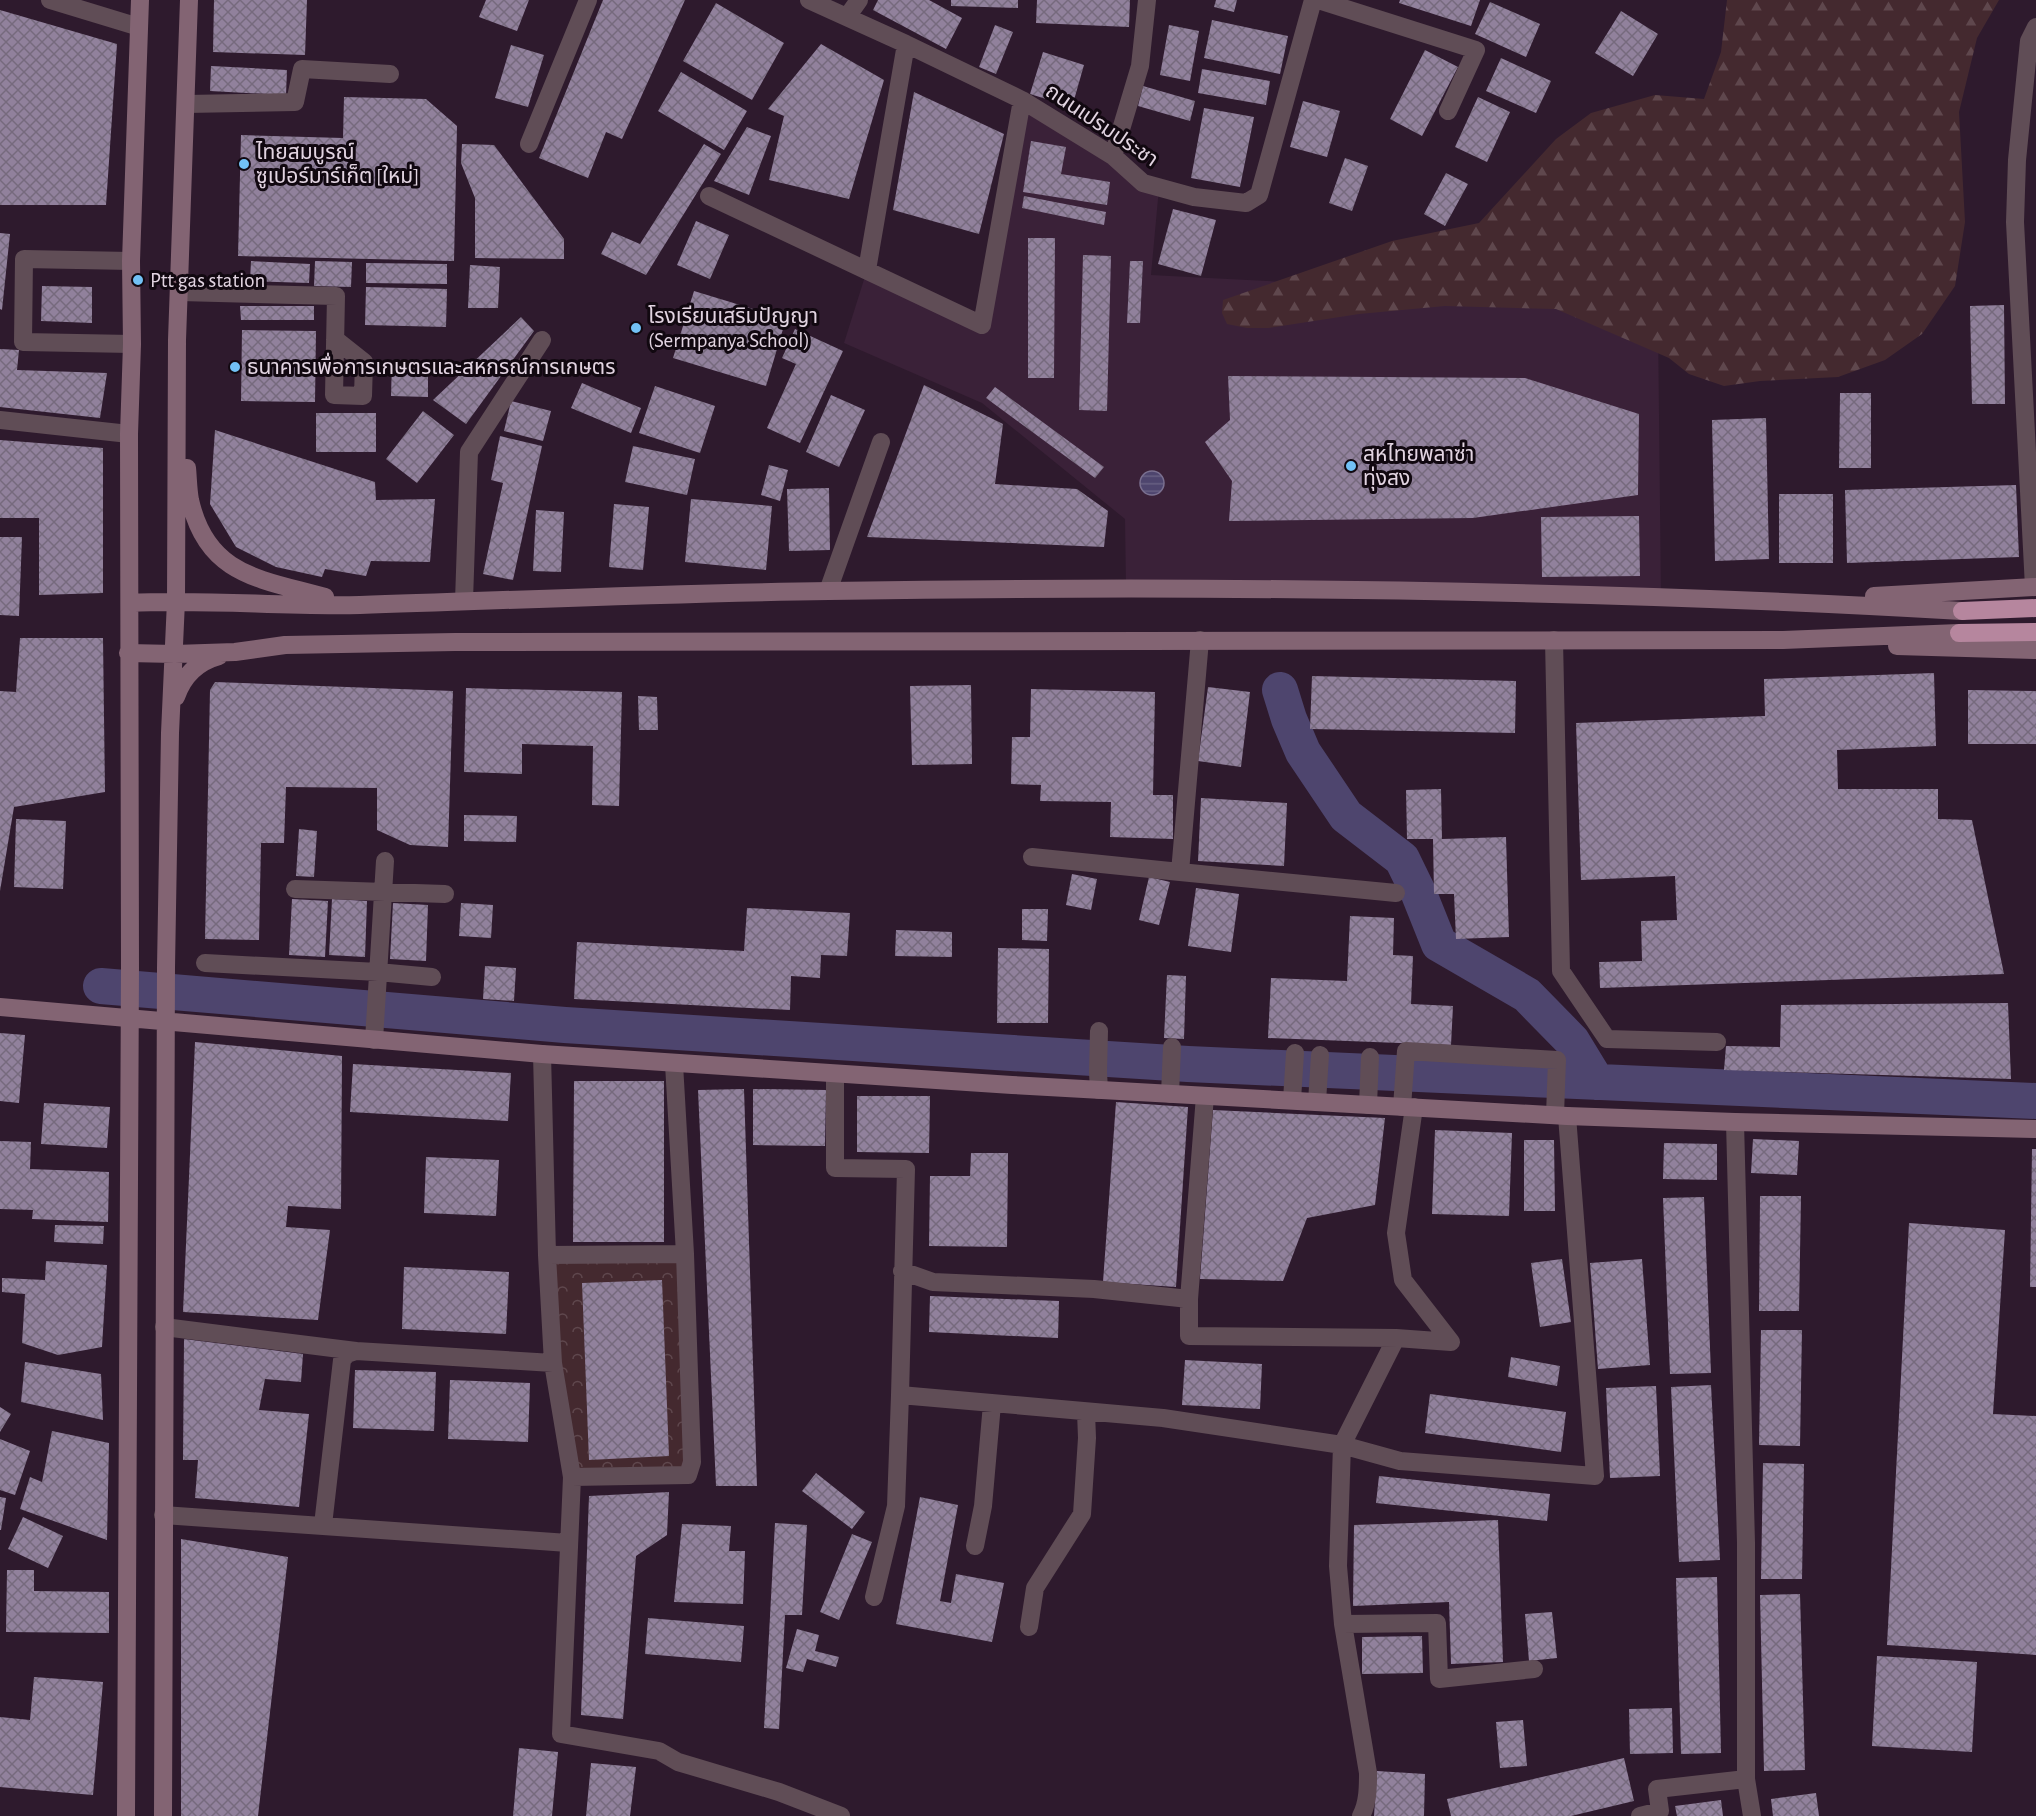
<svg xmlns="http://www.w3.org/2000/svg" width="2036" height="1816" viewBox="0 0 2036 1816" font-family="'Alegreya Sans','Noto Sans Thai',sans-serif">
  <defs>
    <pattern id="forest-firs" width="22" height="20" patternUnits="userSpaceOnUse" patternTransform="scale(1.5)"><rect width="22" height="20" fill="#44292f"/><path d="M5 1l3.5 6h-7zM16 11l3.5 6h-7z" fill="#5f474d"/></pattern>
    <pattern id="park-crowns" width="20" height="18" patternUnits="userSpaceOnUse" patternTransform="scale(1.5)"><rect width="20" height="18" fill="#44292f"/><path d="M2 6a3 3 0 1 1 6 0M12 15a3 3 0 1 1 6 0" fill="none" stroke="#5f474d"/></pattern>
    <pattern id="water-rules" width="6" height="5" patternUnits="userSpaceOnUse" patternTransform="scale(1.5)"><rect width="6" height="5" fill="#4e456e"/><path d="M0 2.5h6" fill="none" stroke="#675f82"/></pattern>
    <pattern id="building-cross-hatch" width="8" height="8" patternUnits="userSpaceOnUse" patternTransform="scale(1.5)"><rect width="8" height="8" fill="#91819c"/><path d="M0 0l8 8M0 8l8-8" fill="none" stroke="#766a7d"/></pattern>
  </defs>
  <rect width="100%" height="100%" fill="#2e1a2d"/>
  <path fill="#3a2138" d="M1022,100L1159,188L1151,275L1534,295L1658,323L1661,597L1126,588L1125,519L982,403L844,343L867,270L981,325Z"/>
  <path fill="url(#forest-firs)" d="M1727,0H1999L1977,38L1959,112L1965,222L1955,286L1922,334L1885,360L1838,377L1760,381L1724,386L1689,374L1669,358L1556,309L1445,306L1359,314L1268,328H1247L1227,324L1222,313L1223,300L1392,241L1479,223L1556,139L1591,113L1655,95L1704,99L1721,52Z"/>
  <path fill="url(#park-crowns)" d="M685,1254L688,1475L572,1477L547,1255Z"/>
  <path fill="url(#water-rules)" stroke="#7a7090" stroke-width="1.5" d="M1140 483a12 12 0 1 1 24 0a12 12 0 1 1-24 0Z"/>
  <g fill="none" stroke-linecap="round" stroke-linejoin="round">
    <path stroke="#4e456e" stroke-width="36" d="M1280,690L1289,719L1303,752L1346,816L1402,859L1419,894L1439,944L1527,995L1572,1041L1597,1082
      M101,986L565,1025L1188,1064L2036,1101"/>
  </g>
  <path fill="url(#building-cross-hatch)" d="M214,0H307L305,55L213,52Z
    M486,0H529L517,31L479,17Z
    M603,0H685L622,139L606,132L588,178L539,158Z
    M878,0H929L962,18L946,49L873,10Z
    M951,0H1018V8L951,6Z
    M1037,0H1130L1129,27L1036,23Z
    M1216,0H1237L1234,12L1214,7Z
    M1400,0H1480L1471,26L1399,3Z
    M1490,2L1540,24L1526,57L1475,34Z
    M716,3L784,43L752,100L683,61Z
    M0,10L117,44L106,205H0Z
    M1621,11L1658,34L1633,76L1595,53Z
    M1212,20L1288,36L1280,74L1204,58Z
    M995,25L1013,32L996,74L979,67Z
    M1169,25L1199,31L1190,81L1160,75Z
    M821,44L884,80L849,199L769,180L784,116L768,109Z
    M511,45L544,55L528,107L495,98Z
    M1425,50L1458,67L1422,136L1390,119Z
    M1043,52L1084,65L1072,107L1030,94Z
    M1501,58L1551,81L1536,113L1486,91Z
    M211,66L287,70L286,95L210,91Z
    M1202,69L1270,81L1266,105L1198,93Z
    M681,72L747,111L724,150L658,111Z
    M1143,86L1195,101L1190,121L1138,106Z
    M914,92L1004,134L979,234L893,210Z
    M344,97L426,99L457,126L454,261L238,256L241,135L343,138Z
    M1478,97L1510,112L1487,162L1455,147Z
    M1303,101L1340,111L1327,157L1290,147Z
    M1204,108L1254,117L1240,187L1191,178Z
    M747,127L771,136L749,195L714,181Z
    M1031,141L1066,147L1061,174L1110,182L1107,205L1023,192Z
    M462,144L494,145L564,239V259L475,258V198L461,163Z
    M704,144L721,154L646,275L601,254L612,232L640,244Z
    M1345,158L1368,166L1352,211L1329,203Z
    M1446,173L1468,184L1445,226L1424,214Z
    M1024,196L1106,212L1104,225L1022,208Z
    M1173,209L1216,220L1201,276L1158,264Z
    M696,221L729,235L710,279L677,265Z
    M0,233L10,234L2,310L0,309Z
    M1028,238H1055L1054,378H1028Z
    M1083,255L1111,256L1107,411L1079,410Z
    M251,261L310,264L309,283L250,281Z
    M315,261L352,262L351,287L314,286Z
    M1130,261H1143L1140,323H1127Z
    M366,263L447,264V284L366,283Z
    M470,265L500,267L498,308H468Z
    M42,286L92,287V323L41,321Z
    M366,287L447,289L446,327L365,325Z
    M694,291L786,319L766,386L673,358Z
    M2004,305L2005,404H1972L1970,306Z
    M240,306H314V320H241Z
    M521,317L534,331L466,424L433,400Z
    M795,329L843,351L800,443L767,428L796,364L782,358Z
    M242,330L316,331L315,402L241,401Z
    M0,349L19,350L17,370L107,373L100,418L0,407Z
    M392,361H428V397L391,396Z
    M1228,376L1525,378L1639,414L1638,495L1473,518L1229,521L1232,481L1205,442L1230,420Z
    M582,383L641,408L631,433L571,408Z
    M924,385L1003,424L995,484L1077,489L1108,511L1104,547L867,537Z
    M655,386L715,406L700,453L639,433Z
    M995,387L1104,467L1095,478L986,398Z
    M1840,393H1871V468H1839Z
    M831,395L865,410L839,467L806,452Z
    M511,401L551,411L543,441L504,431Z
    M423,411L454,435L417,483L386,459Z
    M316,413H376V452H316Z
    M1766,418L1769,559L1715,561L1712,420Z
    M215,430L375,482L376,500L435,499L430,562L371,561L366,576L325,569L322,577L276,567L236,547L210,504Z
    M500,436L542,446L513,580L483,574L503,483L491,480Z
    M0,440L103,448V593L39,595V518H0Z
    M633,446L695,459L687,495L625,482Z
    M769,465L788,470L780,501L761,495Z
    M2016,485L2019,557L1847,563L1845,490Z
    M829,488L830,550L789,551L787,489Z
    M1779,494H1833V563H1779Z
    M691,499L772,506L766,570L685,562Z
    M614,504L649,507L643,570L609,567Z
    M536,510L564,512L561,572L533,571Z
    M1639,516L1640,576L1542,577L1541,517Z
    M0,537H22L19,616L0,615Z
    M20,638H103L105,792L14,807L0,891V691L16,692Z
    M1934,673L1936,746L1837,750L1838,789H1938V819L1972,820L2004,974L1600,988L1599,962L1642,961L1641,921L1677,920L1675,876L1581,880L1576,723L1765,716L1764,679Z
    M1312,676L1516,681L1515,733L1310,729Z
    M215,682L453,691L448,847L410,845L377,830V788L286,787L284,843H261L259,940L205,939L210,690Z
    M971,685L972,764L912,765L910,686Z
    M1208,687L1250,692L1241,767L1198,761Z
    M466,688L622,692L619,806L592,805L593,746L522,744V774L464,772Z
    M1031,689L1155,692L1153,795H1173V839L1110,837L1111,802L1040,801L1041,785L1011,784L1012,737H1030Z
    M1968,690L2036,691V744H1968Z
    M638,696L657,697L658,730H639Z
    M1441,789L1442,839L1506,837L1509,937L1456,939L1454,894H1434L1433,839H1407L1406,790Z
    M1201,798L1287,803L1284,866L1198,861Z
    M464,815L517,816L516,842L464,841Z
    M16,819L66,821L63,889L14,887Z
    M299,829L317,831L314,877L296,876Z
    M1072,874L1097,879L1091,910L1066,905Z
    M1149,877L1170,882L1159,925L1139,920Z
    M1196,888L1239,894L1231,952L1188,946Z
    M292,899L328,901L325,957L289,955Z
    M332,899L367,901L365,957L329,955Z
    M393,903L428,905L426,961L390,959Z
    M461,903L493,905L491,938L459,936Z
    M747,908L850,913L847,956L821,955L820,978L791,976L790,1010L574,999L577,942L744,951Z
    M1022,909H1048L1047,941L1022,940Z
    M1350,916L1394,918L1393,955L1413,956L1411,1004L1453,1006L1451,1045L1268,1038L1271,978L1347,981Z
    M896,930L952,932V957L895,956Z
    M998,948L1049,949L1048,1023H997Z
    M485,966L516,968L514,1001L483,999Z
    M1167,975L1186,976L1184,1039L1164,1038Z
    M2008,1003L2011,1079L1724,1070L1726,1046L1780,1047L1781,1005Z
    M0,1033L25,1035L19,1103L0,1101Z
    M195,1042L342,1056L341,1209L288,1206L286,1227L330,1230L318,1320L183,1312Z
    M353,1064L511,1073L508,1121L350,1112Z
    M574,1081H664V1242H573Z
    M744,1089L757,1486H716L698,1090Z
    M753,1089L826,1090L825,1146L753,1145Z
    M857,1096H930L929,1153L857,1152Z
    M1116,1102L1188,1107L1176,1287L1103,1282Z
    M44,1103L110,1107L107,1148L41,1144Z
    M1213,1110L1385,1118L1375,1205L1307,1218L1283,1281L1200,1279Z
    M1435,1130L1512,1133L1509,1216L1432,1214Z
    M1753,1139L1799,1141L1797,1175L1751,1173Z
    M1524,1140H1554L1555,1211H1524Z
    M0,1141L31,1142L30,1169L109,1172L108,1222L32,1219L33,1210L0,1209Z
    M1664,1143L1717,1144V1180L1663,1179Z
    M2032,1149H2036V1287H2030Z
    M971,1153H1008L1007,1247L929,1246L930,1176H970Z
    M426,1157L499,1160L496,1216L424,1213Z
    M1760,1196H1801L1799,1311H1759Z
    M1704,1197L1711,1373L1670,1374L1663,1198Z
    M1909,1223L2005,1230L1993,1414L2036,1416V1655L1887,1645Z
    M55,1225L104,1226L103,1244L54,1242Z
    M1562,1259L1571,1322L1540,1327L1531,1263Z
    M1642,1259L1650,1365L1598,1369L1590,1263Z
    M46,1261L107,1265L102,1347L58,1355L22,1343L25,1294L2,1292V1278L45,1280Z
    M404,1267L509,1272L506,1334L402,1329Z
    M662,1280L669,1456L589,1460L582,1283Z
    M930,1296L1059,1301L1058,1338L929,1332Z
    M1761,1330H1802L1800,1446L1759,1445Z
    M184,1339L303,1354L301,1382L265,1379L259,1410L309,1414L299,1507L195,1498L198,1460H183Z
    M1511,1357L1560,1366L1557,1386L1508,1377Z
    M1185,1360L1262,1364L1260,1409L1182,1405Z
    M25,1362L101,1374L103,1420L21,1402Z
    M355,1370L436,1372L434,1431L353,1428Z
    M450,1380L530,1383L528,1442L448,1439Z
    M1711,1385L1720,1560L1679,1562L1671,1387Z
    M1656,1386L1660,1476L1610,1478L1606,1388Z
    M1430,1394L1566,1412L1561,1452L1425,1433Z
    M0,1407L11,1414L0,1432Z
    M52,1431L109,1443L107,1540L20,1509L30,1477L42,1482Z
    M0,1439L30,1451L15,1495L0,1490Z
    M1763,1463L1804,1464L1802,1579H1761Z
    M816,1473L865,1512L852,1529L802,1491Z
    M1379,1476L1550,1494L1547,1521L1376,1503Z
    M669,1492L667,1535L636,1556L623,1719L581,1715L589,1496Z
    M0,1497L6,1498L1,1530H0Z
    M920,1497L958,1505L940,1601L951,1603L956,1574L1004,1583L992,1642L896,1624Z
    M23,1517L63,1536L48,1568L8,1549Z
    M1498,1520L1503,1662L1451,1664L1449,1602L1353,1606L1354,1525Z
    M775,1523L807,1525L802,1615H785L779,1729L764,1728Z
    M682,1524L731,1526L729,1551H745L743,1604L674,1602Z
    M852,1534L872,1542L839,1620L820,1612Z
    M181,1539L288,1557L258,1816H181Z
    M7,1570H34V1591L109,1592V1633L6,1632Z
    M1717,1577L1721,1753L1681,1754L1676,1578Z
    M1800,1594L1805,1770L1764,1771L1760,1595Z
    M1552,1612L1557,1658L1529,1661L1525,1614Z
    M648,1618L744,1626L741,1662L645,1654Z
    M797,1629L819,1635L815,1651L839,1657L836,1667L807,1659L803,1672L786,1668Z
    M1422,1636L1423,1673L1362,1674V1637Z
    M1877,1656L1977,1662L1972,1752L1872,1746Z
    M34,1677L103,1682L93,1795L0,1787V1717L30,1720Z
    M1672,1708L1673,1753L1630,1754L1629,1709Z
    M1523,1720L1527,1766L1500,1768L1496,1722Z
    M519,1748L558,1752L552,1816H513Z
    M1624,1758L1634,1801L1571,1816H1451L1447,1799Z
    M591,1763L636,1767L630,1816H586Z
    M1377,1771L1425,1774L1424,1816H1374Z
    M1816,1793L1819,1816H1773L1771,1799Z
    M1721,1800L1723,1816H1677L1675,1806Z"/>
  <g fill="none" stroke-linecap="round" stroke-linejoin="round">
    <path stroke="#604d56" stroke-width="18" d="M50,0L139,27
      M809,0L906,44L1022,100L1113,156L1143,183L1194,197L1246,203L1259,195L1313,0
      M1318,0L1476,50L1448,111
      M847,17L859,0
      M186,104L295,102L302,69L390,74
      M529,144L588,0
      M1113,156L1140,66L1147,0
      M709,196L982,325L1022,100
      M131,261L24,259L23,342L132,344
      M867,270L906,44
      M180,292L336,296L334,395L363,396L364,362L335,339
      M0,420L129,434
      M2034,587L2015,222L2017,160L2029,41L2036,27
      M828,591L881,442
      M464,601L469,452L542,340
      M1200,640L1180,872L1396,893
      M1554,640L1561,971L1607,1039L1717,1042
      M1032,857L1180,872
      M295,889L445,894
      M205,963L378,972L432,977
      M374,1040L385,861
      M542,1054L547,1255L553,1363L572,1477L561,1734L659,1751L678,1762L779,1792L841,1816
      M835,1074V1168L906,1169L900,1395L1163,1418L1342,1445L1338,1566L1343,1624L1368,1773C1368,1787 1368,1803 1361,1816
      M1099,1090L1098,1072L1099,1031
      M1170,1094L1172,1047
      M1292,1100L1295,1053
      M1317,1102L1320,1055
      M1368,1105L1370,1057
      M1402,1107L1406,1051L1557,1060L1555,1115
      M1735,1122L1746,1543V1779L1752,1816
      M547,1255L685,1254
      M902,1271L933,1282L1094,1289L1189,1299L1205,1096
      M1189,1299V1336L1396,1338L1342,1445L1400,1461L1595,1476L1567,1116
      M164,1327L356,1351
      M1396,1338L1451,1342L1403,1280L1396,1233L1414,1107
      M572,1477L688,1475L692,1462L685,1254L674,1064
      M163,1515L568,1543
      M323,1525L342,1360L347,1354L356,1351L553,1363
      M975,1546L983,1506L992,1404
      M874,1597L896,1506L900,1395
      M1343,1624L1437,1623L1439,1679L1534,1669
      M1029,1627L1035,1588L1082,1514L1087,1438L1086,1412
      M1640,1816L1660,1811L1657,1789L1746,1779"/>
    <path stroke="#836473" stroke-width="18" d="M187,468C188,478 188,489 190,500C207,576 261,579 325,597
      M1874,596L2036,587
      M130,603C207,599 283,607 360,605C517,600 673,593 829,591C1207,585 1585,589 1962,611
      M1897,646L2036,650
      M128,653L175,654L235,652L285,645L455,642L1783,640L1959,633
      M176,697C183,676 197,662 219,656
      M0,1007L542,1054L1012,1085L1567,1116L1735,1122L2036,1129
      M126,1816L130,967L129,434L132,344L131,261L140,0
      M163,1816L166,968L170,733L176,601L177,340L189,0"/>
    <path stroke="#b6869e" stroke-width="18" d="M1962,611L2036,608
      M1959,633L2036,632"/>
  </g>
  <g fill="#72c1f5" stroke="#110810" stroke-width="2">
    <circle cx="244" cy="164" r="6"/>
    <circle cx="138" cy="280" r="6"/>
    <circle cx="636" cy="328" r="6"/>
    <circle cx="235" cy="367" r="6"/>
    <circle cx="1351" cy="466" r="6"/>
  </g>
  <g text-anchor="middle" stroke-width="6" stroke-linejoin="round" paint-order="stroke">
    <g font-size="21" fill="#e2d4e1" stroke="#110810">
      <text transform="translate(1102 125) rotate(34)" y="7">ถนนเปรมประชา</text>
    </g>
    <g font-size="21" fill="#e2d4e1" stroke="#110810" text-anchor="start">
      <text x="256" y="159">ไทยสมบูรณ์<tspan x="256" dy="24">ซูเปอร์มาร์เก็ต [ใหม่]</tspan></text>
      <text x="150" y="287">Ptt gas station</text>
      <text x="648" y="323">โรงเรียนเสริมปัญญา<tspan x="648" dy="24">(Sermpanya School)</tspan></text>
      <text x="247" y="374">ธนาคารเพื่อการเกษตรและสหกรณ์การเกษตร</text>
      <text x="1363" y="461">สหไทยพลาซ่า<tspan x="1363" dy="24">ทุ่งสง</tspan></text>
    </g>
  </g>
</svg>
